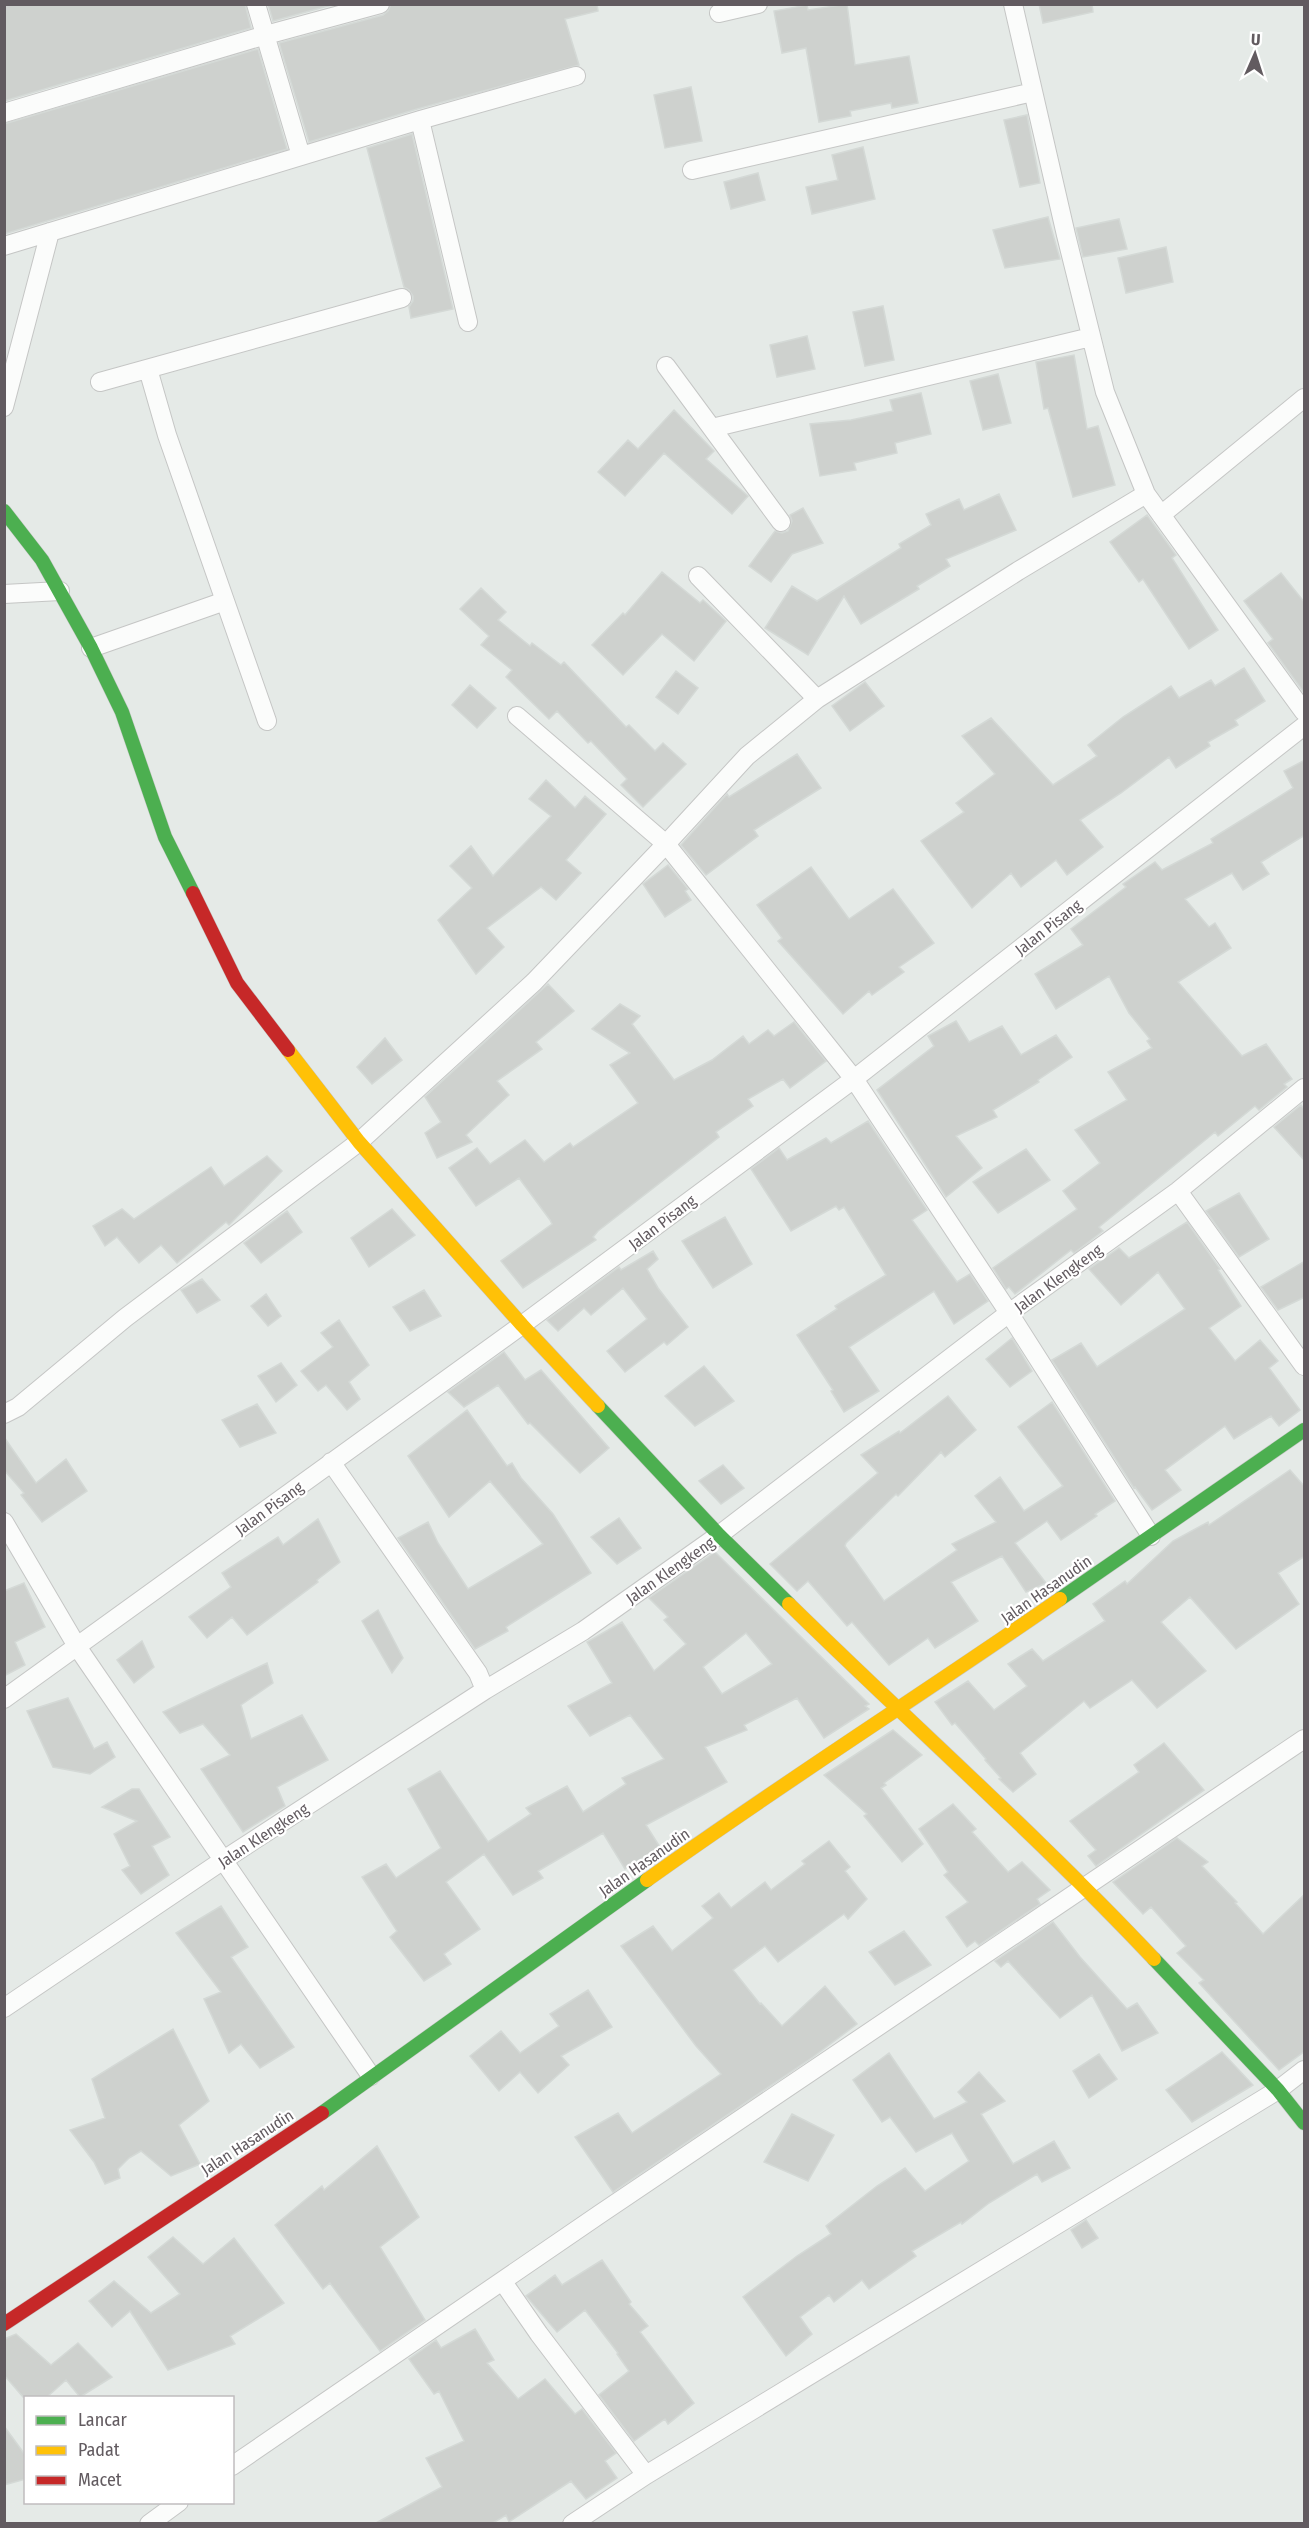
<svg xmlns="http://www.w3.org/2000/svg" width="1309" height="2528" viewBox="0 0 1309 2528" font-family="'Fira Sans Condensed',sans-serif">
  <rect width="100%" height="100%" fill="#e5eae7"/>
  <path fill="#ced1ce" stroke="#d4d9d6" stroke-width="1.5" fill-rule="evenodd" d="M4,4H245L251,28L4,101Z
    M268,4H335L273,21Z
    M391,4H597L598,11L565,19L579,65L417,109L309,142L279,43L383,15L388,11Z
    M847,4L855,65L909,56L918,103L892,108L891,103L850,111L851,116L819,122L806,48L782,53L774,11L807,5L808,10Z
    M1039,4H1092L1093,12L1043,23Z
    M258,49L287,149L4,234V124Z
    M691,87L702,141L665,148L654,95Z
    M1027,115L1040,183L1020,187L1004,120Z
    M412,134L453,309L411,318L409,307L413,301V296L409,290L404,287L367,148Z
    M863,147L875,199L812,214L806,187L838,180L832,155Z
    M758,173L765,200L731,209L724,182Z
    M1048,217L1060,259L1005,268L993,230Z
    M1119,219L1127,249L1083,257L1076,228Z
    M1166,247L1173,282L1126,293L1118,258Z
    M883,306L894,360L865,366L853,312Z
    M807,336L815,369L777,377L770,345Z
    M1074,355L1087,429L1098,426L1115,485L1073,497L1048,408L1044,409L1036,362Z
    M998,374L1011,423L983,430L970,381Z
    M921,393L931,434L895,443L897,453L854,463L856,470L820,476L810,424L851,420L893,411L890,400Z
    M674,410L714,451L706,459L748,496L732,514L664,453L625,496L598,472L628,440L638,449Z
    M999,494L1016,530L946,559L950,566L917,586L919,589L861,624L844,596L808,655L765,628L792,586L817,601L901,548L899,544L931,525L926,514L959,499L964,510Z
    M803,508L823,543L792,554L771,582L749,566L775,531L782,533L788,531L792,521L790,515Z
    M1147,515L1176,555L1172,558L1218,630L1189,649L1143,579L1139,582L1110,542Z
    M662,572L700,603L703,600L726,621L694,661L662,634L623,675L592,645L623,613L625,615Z
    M1281,573L1305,603V694L1268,643L1273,639L1244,601Z
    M481,588L506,612L498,620L530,646L532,643L561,665L564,662L626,727L629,725L655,751L663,743L686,764L643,807L621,785L627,779L591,741L588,743L557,711L549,719L506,677L512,670L481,645L489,636L460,609Z
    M1244,668L1265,701L1235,720L1238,725L1208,742L1210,746L1176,768L1169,757L1121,793L1080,820L1103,847L1067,875L1056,860L1021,887L1011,873L972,908L921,841L964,812L956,803L995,774L962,736L991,718L1053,785L1097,756L1088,745L1123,717L1171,686L1179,698L1211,680L1215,686Z
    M676,671L698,688L678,714L656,697Z
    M865,682L884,706L850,731L832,706Z
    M470,685L496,708L477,728L452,705Z
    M797,754L821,788L754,830L758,836L706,875L681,845L727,794L729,797Z
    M1305,760V835L1261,862L1269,874L1243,890L1232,873L1185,899L1209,927L1215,923L1231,948L1178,982L1242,1056L1266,1044L1292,1079L1284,1084L1287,1087L1259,1110L1255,1106L1218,1136L1215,1132L1099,1227L1103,1231L1074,1253L1071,1250L1015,1294L1009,1287L1006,1289L993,1268L1077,1209L1063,1191L1100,1163L1075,1130L1127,1100L1108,1072L1152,1048L1147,1041L1150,1039L1129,1013L1109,976L1056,1009L1035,974L1083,945L1071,929L1126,887L1123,884L1155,862L1162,870L1213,843L1211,839L1293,788L1284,771Z
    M546,780L575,808L585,796L606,814L566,860L581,873L556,900L541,887L487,928L504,947L476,974L438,920L472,888L450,866L471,846L493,876L551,816L529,799Z
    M668,865L688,889L685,891L691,900L665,917L643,884Z
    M811,867L849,919L893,889L934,943L899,967L904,972L872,995L869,991L843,1014L778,941L782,938L757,905Z
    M548,984L574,1011L536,1042L542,1049L497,1081L509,1095L466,1135L472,1142L437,1158L425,1133L441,1122L425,1097Z
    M620,1004L640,1016L632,1024L674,1080L712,1060L743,1036L749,1044L768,1030L774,1036L794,1022L826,1061L790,1088L783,1079L748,1099L753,1106L716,1132L719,1137L598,1231L593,1237L596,1240L523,1288L501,1261L552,1224L550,1220L519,1178L476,1206L449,1168L477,1148L490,1164L525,1140L544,1162L570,1143L573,1147L638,1103L610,1065L630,1053L592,1029Z
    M956,1021L969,1042L1002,1026L1021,1055L1056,1035L1072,1057L1038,1080L1039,1082L993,1110L997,1117L956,1136L982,1168L946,1197L877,1090L934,1046L928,1036Z
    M385,1038L402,1060L372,1084L357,1067Z
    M1301,1105L1305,1110V1161L1274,1127Z
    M868,1121L927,1210L912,1220L957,1282L970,1274L988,1301L954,1324L934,1291L849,1347L879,1391L844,1412L831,1391L833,1390L797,1335L837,1309L835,1306L886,1275L844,1207L839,1210L836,1206L791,1231L751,1169L779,1148L787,1160L826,1138L831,1143Z
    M1026,1149L1050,1180L998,1213L973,1182Z
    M267,1156L282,1171L229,1225L226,1222L177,1263L161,1245L139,1263L117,1237L105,1246L93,1226L122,1209L134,1219L211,1167L224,1186Z
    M1239,1193L1269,1239L1239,1257L1206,1211Z
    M392,1209L415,1235L369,1267L351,1238Z
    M287,1211L302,1232L261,1263L244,1243Z
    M725,1217L752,1264L713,1288L682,1241Z
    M1187,1222L1220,1269L1218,1270L1241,1306L1209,1328L1235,1361L1260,1340L1278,1361L1269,1368L1300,1410L1279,1426L1271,1416L1234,1439L1225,1426L1165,1470L1181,1490L1152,1510L1135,1487L1134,1488L1052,1360L1081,1343L1097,1367L1185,1309L1158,1272L1121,1305L1089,1269L1119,1248L1129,1258Z
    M653,1251L658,1259L647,1269L658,1288L688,1327L667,1345L664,1342L625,1372L607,1351L647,1319L623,1288L591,1315L584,1308L558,1331L547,1320L619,1267L621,1270Z
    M1305,1261V1297L1278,1310L1261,1287Z
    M202,1279L220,1300L197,1313L181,1290Z
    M424,1290L441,1316L410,1331L393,1307Z
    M266,1294L281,1316L268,1326L251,1306Z
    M339,1320L369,1365L349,1382L360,1399L347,1410L326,1385L318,1391L301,1371L333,1347L321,1333Z
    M1012,1338L1032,1371L1010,1387L986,1359Z
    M504,1352L525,1380L541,1370L609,1448L580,1473L530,1423L528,1424L498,1385L464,1407L448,1392Z
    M281,1363L297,1385L276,1402L258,1376Z
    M704,1366L734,1401L695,1426L665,1396Z
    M948,1396L976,1430L945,1457L941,1452L898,1496L896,1494L846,1543L845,1546L884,1601L957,1550L952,1544L996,1522L975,1496L1000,1477L1024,1511L1063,1486L1018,1427L1052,1402L1115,1501L1095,1514L1097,1516L1061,1540L1047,1521L1015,1543L1046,1583L1026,1592L1002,1556L951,1582L978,1621L935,1648L928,1638L889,1665L852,1622L847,1626L808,1581L797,1591L770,1564L878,1473L861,1455L899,1431L900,1433Z
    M257,1404L276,1433L240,1447L222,1420Z
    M467,1410L507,1466L512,1463L521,1478L553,1514L591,1573L506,1627L508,1631L475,1649L398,1538L428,1522L438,1543L468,1589L543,1544L490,1481L449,1517L408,1456Z
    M4,1437L36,1483L66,1459L87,1491L42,1522L21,1495L24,1493L4,1470Z
    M723,1465L744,1488L721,1504L699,1481Z
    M1290,1470L1305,1487V1556L1278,1573L1299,1604L1236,1649L1190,1597L1161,1622L1206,1671L1157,1708L1132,1680L1090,1708L1084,1701L1020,1753L1036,1774L1013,1792L999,1779L1001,1778L985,1760L986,1759L955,1723L952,1725L935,1702L968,1681L994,1710L1027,1686L1008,1664L1032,1649L1043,1661L1105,1621L1093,1604L1125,1581L1127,1584L1173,1541L1208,1522L1209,1525Z
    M619,1518L641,1548L617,1564L591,1537Z
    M318,1519L340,1562L317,1580L318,1582L247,1635L232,1617L207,1638L189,1617L231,1587L222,1573L278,1537L283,1545Z
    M715,1552L869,1704L865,1706L869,1709L824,1738L797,1698L744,1725L747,1730L705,1747L727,1782L646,1825L660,1847L625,1869L603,1833L538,1871L543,1878L513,1895L484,1854L446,1882L480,1929L444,1954L451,1964L424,1981L390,1937L397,1931L362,1877L386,1864L396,1878L441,1848L408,1789L440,1771L488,1842L531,1814L526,1808L567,1786L583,1812L626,1784L622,1778L664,1759L630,1715L590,1736L568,1706L612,1683L587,1642L622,1622L654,1671L686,1644L664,1620L668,1617L649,1598ZM746,1633L772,1664L722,1694L703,1667Z
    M24,1583L45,1627L15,1642L25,1665L4,1676V1591Z
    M378,1610L403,1658L392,1673L362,1621Z
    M142,1641L154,1667L134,1683L117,1660Z
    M267,1663L273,1683L241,1705L251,1739L302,1715L328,1760L277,1787L285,1806L243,1832L201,1769L230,1755L203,1724L180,1733L163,1712Z
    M68,1698L94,1749L107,1742L115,1757L90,1774L53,1767L27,1711Z
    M893,1730L922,1755L884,1783L886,1785L881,1788L923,1844L902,1862L864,1816L867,1814L824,1775Z
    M1164,1743L1204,1790L1096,1866L1088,1856L1096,1850L1070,1821L1139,1772L1134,1765Z
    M132,1789H139L170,1837L152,1846L169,1875L141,1894L122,1870L130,1866L114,1834L137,1821L102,1807Z
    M953,1804L976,1829L972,1832L1008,1872L1022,1862L1050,1890L1037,1899L1040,1904L979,1945L975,1941L967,1947L946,1917L968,1902L944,1875L948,1872L919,1829Z
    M1177,1838L1208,1862L1202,1866L1237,1902L1235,1903L1263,1934L1305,1894V2051L1279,2070L1199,1983L1204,1980L1177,1953L1186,1946L1151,1907L1143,1914L1113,1882Z
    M829,1841L850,1867L845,1871L867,1899L848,1919L844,1914L778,1962L765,1946L733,1970L760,2004L761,2003L782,2026L825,1986L857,2024L813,2057L613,2192L575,2137L618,2113L632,2133L721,2074L696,2046L621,1946L653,1926L672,1951L713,1918L702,1906L719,1893L731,1908L765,1882L771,1890L805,1864L802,1861Z
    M221,1906L248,1947L231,1957L294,2047L260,2068L241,2044L229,2053L204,1999L221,1992L176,1933Z
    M1053,1922L1080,1957L1127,2009L1137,2003L1158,2033L1122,2051L1092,1995L1060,2018L1008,1961L1001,1967L995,1961Z
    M904,1931L931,1965L895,1985L869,1952Z
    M588,1990L612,2027L561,2056L569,2065L538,2093L520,2072L499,2091L470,2056L501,2031L520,2053L559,2026L550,2014Z
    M173,2029L209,2101L179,2125L200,2164L171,2176L141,2151L129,2158L118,2169L120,2178L105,2184L94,2162L70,2130L105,2118L92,2079Z
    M1222,2052L1253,2085L1192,2122L1166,2090Z
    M889,2053L934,2119L967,2102L958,2092L979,2072L1005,2101L981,2114L1013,2164L1054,2141L1070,2168L1042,2182L1037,2174L989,2203L962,2224L961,2222L912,2251L916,2256L869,2289L862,2280L834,2302L829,2295L800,2317L812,2334L786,2356L743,2297L797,2256L831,2234L826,2226L877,2186L905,2168L925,2191L969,2161L952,2133L916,2152L890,2117L882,2122L853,2080Z
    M1099,2054L1117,2079L1089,2098L1073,2071Z
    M792,2114L834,2135L808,2181L764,2162Z
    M377,2146L419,2217L380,2247L425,2320L380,2351L330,2283L323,2289L275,2225L322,2186L324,2190Z
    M1086,2220L1098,2238L1082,2248L1071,2230Z
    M173,2237L203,2264L234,2238L284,2303L230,2336L235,2344L168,2370L130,2311L112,2327L89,2301L114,2281L151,2313L180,2294L148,2257Z
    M602,2260L631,2302L629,2304L648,2326L640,2332L694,2403L668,2424L665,2419L634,2441L599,2395L629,2371L617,2354L618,2353L585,2310L557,2332L526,2296L555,2275L562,2285Z
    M475,2329L494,2360L487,2363L518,2399L545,2379L575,2414L582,2409L616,2453L605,2461L617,2478L586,2499L571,2481L509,2522L506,2515L493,2523H376L442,2487L426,2458L464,2441L439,2391L434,2394L409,2359L436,2340L441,2348Z
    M16,2334L51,2365L78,2343L112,2377L80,2397L66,2380L47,2397H23L4,2375V2339Z
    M4,2426L26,2456V2479L4,2485Z"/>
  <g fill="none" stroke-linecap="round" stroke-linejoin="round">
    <defs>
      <path id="street" d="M256,4L301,156
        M1013,4L1066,235L1105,392L1146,494L1304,712
        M719,13L758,4
        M4,113L266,35L380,4
        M420,120L468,322
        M692,170L1033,92
        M4,246L420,120L576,76
        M666,366L781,522
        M148,369L167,435L225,601
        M100,382L402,298
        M4,407L50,232
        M712,428L1091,337
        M1161,515L1304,398
        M698,576L817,699
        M4,594L60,591
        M91,648L225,601L267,721
        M517,716L666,844L854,1079L1009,1313L1151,1536
        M1178,1191L1304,1366
        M4,1414L18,1407L125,1318L359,1142L534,982L666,844L747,756L817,699L1018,571L1146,494
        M331,1462L478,1673L485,1690
        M4,1522L78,1648L371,2076
        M4,1699L522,1325L854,1079L1304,726
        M4,2008L222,1861L485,1690L583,1631L719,1535L1009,1313L1178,1191L1304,1088
        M503,2282L539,2334L646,2475
        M232,2466L600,2214L1304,1739
        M149,2524L179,2502
        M572,2524L646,2475L1278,2090L1304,2070"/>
      <path id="fast" d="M4,511L42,560L91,648L122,712L165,837L193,893
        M598,1406L719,1535L789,1604
        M1060,1599L1304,1430
        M1154,1959L1278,2090L1304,2123
        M322,2113L647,1880"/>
      <path id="slow" d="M288,1050L359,1142L522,1325L598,1406
        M789,1604C910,1723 1038,1836 1154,1959
        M647,1880C782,1783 923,1694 1060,1599"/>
      <path id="jam" d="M193,893L237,983L288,1050
        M4,2324L322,2113"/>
    </defs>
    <use href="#street" stroke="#c5c6c5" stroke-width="20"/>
    <use href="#fast" stroke="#c5c6c5" stroke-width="15"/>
    <use href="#slow" stroke="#c5c6c5" stroke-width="15"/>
    <use href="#jam" stroke="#c5c6c5" stroke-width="15"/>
    <use href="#street" stroke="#fbfcfb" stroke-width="18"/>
    <use href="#fast" stroke="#4caf50" stroke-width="14"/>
    <use href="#slow" stroke="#ffc107" stroke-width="14"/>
    <use href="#jam" stroke="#c62828" stroke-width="14"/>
  </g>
  <g text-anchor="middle" stroke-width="4.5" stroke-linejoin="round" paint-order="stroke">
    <g font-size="16" fill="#625b60" stroke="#fff">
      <text transform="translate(1048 927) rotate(-38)" y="6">Jalan Pisang</text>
      <text transform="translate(662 1222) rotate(-37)" y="6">Jalan Pisang</text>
      <text transform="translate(1058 1278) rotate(-36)" y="6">Jalan Klengkeng</text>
      <text transform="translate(269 1508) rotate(-36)" y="6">Jalan Pisang</text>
      <text transform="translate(670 1570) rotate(-35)" y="6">Jalan Klengkeng</text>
      <text transform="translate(1046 1589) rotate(-35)" y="6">Jalan Hasanudin</text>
      <text transform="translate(263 1835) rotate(-33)" y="6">Jalan Klengkeng</text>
      <text transform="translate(644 1862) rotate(-35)" y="6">Jalan Hasanudin</text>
      <text transform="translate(247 2142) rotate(-33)" y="6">Jalan Hasanudin</text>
    </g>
  </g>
  <rect width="1309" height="2528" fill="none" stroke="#625b60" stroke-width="12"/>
  <rect x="24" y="2396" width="210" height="108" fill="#ffffff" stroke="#c0bdbf" stroke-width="1.5"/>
  <rect x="36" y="2416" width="30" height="9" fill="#4caf50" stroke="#c0bdbf" stroke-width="1.5"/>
  <text x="78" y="2426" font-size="18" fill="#625b60">Lancar</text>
  <rect x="36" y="2446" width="30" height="9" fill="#ffc107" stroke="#c0bdbf" stroke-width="1.5"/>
  <text x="78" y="2456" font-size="18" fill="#625b60">Padat</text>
  <rect x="36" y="2476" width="30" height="9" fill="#c62828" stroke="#c0bdbf" stroke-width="1.5"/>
  <text x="78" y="2486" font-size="18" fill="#625b60">Macet</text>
  <g transform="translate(1255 54) rotate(3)" stroke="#ffffff" stroke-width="4.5" paint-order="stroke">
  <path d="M0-4.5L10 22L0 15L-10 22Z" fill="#625b60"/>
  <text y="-9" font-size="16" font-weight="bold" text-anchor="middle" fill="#625b60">U</text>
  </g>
</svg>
